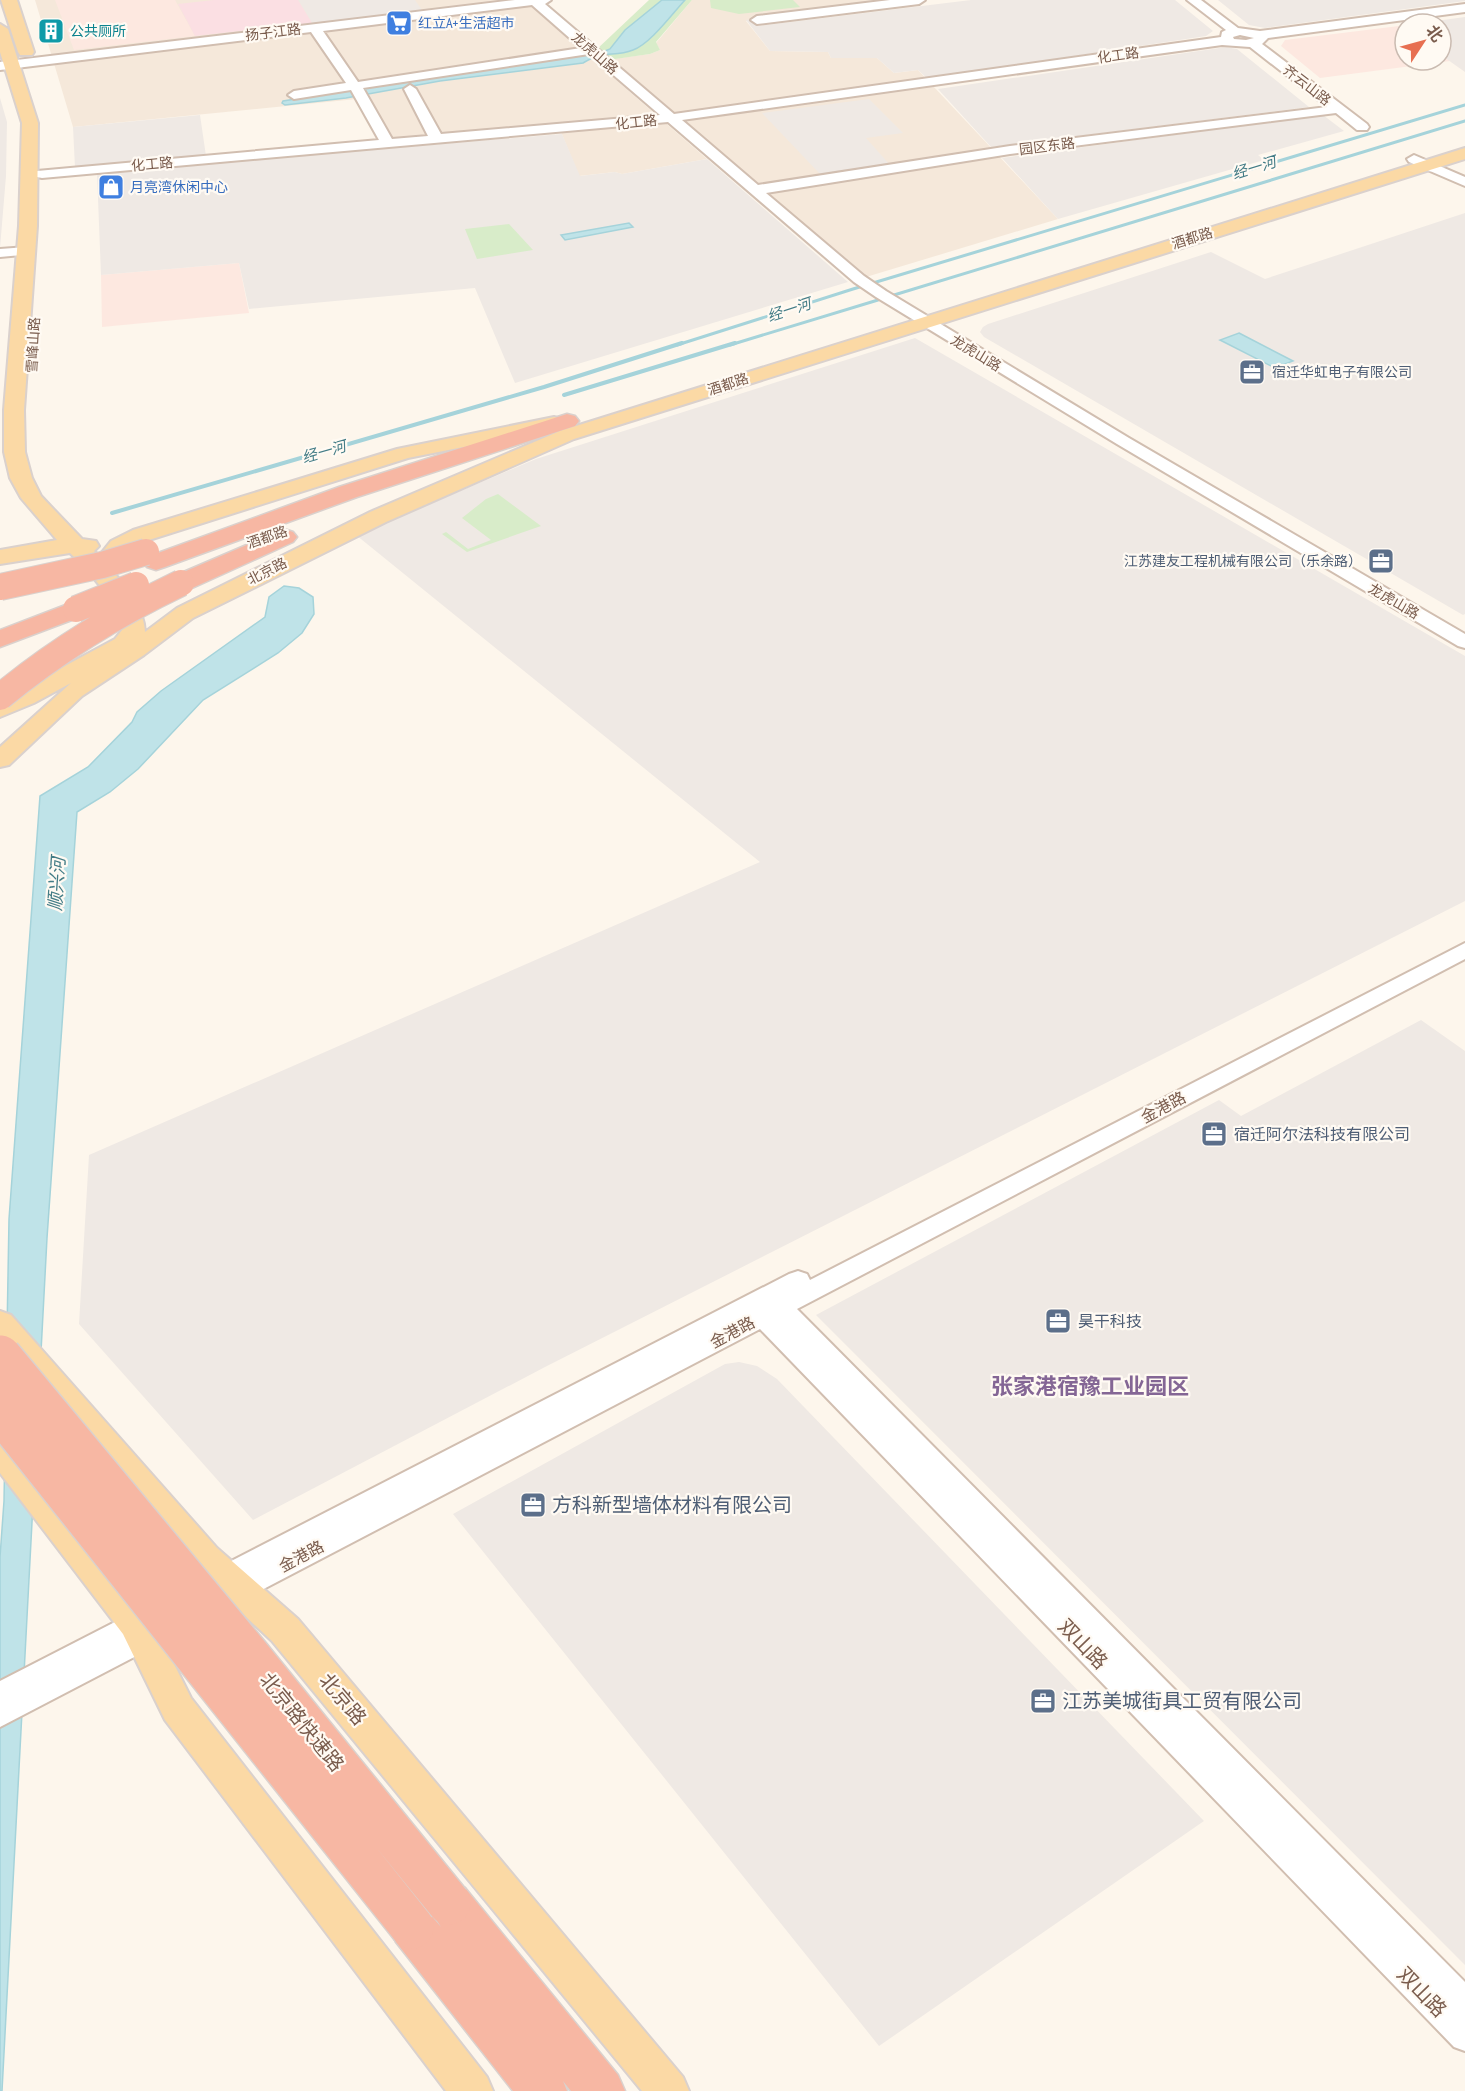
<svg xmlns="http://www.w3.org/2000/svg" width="1465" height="2091" viewBox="0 0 1465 2091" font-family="'PT Sans Narrow','Noto Sans SC',sans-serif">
  <rect width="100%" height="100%" fill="#fdf6ec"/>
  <path fill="#f5e8da" d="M35,0H524L707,159L622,174L615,172L579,176L559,127L392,141L367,98L73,127Z
    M692,0H875L878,4L746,21L770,51L828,52L831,58H877L894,73L918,70L1058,219L866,277L612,59L650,54L660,50L656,43Z"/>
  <path fill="#fde8e0" d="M55,0H175L195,36L74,50Z
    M1399,26L1405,31V60H1441V55L1450,61L1320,78L1281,46L1285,40Z
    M239,263L249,313L102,327L101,275Z"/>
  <path fill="#efe9e4" d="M298,0H415L422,10L312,23Z
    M971,0H1175L1213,31L1206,36L1048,60L1050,63L930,81L918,70L894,73L877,58H831L828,52L770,51L746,20L753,19L758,26Z
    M1218,0H1465V1L1265,28L1249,25Z
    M1465,17V72L1441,55V24H1414Z
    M1226,47L1237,49L1309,107L991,147L938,89Z
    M0,98L7,122L6,176L0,248Z
    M869,99L903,133L866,138L890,165L820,174L762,113Z
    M200,115L206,156L75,168L73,127Z
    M1323,115L1344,131L1258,155L1264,160L1058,219L1002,158Z
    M562,134L580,176L615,172L622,174L707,159L848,282L515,383L475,288L249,309L239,263L101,275L97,173Z
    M1465,213V614L1463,615L984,337L980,332L983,327L988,324L1211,252L1265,279Z
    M915,338L1465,656V901L545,1367L253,1520L79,1324L89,1155L760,862L356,535L536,459Z
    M1421,1020L1465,1051V1965L816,1315L1219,1100L1241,1116Z
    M739,1362L757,1366L777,1379L1204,1821L879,2046L453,1514L725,1364Z"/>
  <path fill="#fbdfe3" d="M214,0H298L312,23L195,36L178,4Z"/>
  <path fill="#d8ecc9" d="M649,0H692L656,42L660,50L650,54L608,60L596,50Z
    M710,0H793L800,7L739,14L711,8Z
    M509,224L533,250L477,259L465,229Z
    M498,494L541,526L467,552L442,534L446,532L468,549L491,540L462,518L486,499Z"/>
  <path fill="#bfe3e8" stroke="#a5d3da" stroke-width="1.5" d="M662,0H685C672,14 650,44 633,50C613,58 605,49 583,63L440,81L346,98L285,105L282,103L283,101L605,51L610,49L625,30Z
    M629,223L633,227L565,240L561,235Z
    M1239,333L1293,361L1275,368L1220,340Z
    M284,586L299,588L313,597L314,614L302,633L278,653L203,700L138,769L110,792L77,812L47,1238L2,2091H0V1557L4,1501L9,1219L40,796L88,767L132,722L137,712L161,691L265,617L269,597Z"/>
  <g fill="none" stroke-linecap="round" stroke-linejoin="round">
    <path stroke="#a5d3da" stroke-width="3" d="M894,295L1465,121
      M677,345L853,289L1465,105
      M730,345L878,300"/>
    <path stroke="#a5d3da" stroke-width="4" d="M564,395L735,343
      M112,513L544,387L682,343"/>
    <defs>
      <path id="minor" d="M515,0H551L545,4L674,114L1221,37L1222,32L1226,30L1187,0H1201L1238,28L1260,31L1465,4V12L1268,38L1262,44L1367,124L1369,127L1367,130H1357L1336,113L1010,154L766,193L864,276L886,291L1129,438L1465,634V648L1458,646L1117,444L876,297L854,282L668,122L42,178L37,177L35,174L37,171L379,140L351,90L294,99L288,95L294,91L346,83L311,32L0,70V62ZM532,5L581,48L358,82L323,31ZM1240,35L1254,38L1246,40L1234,39L1233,37ZM1222,45L1250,47L1327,107L1010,146L758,185L682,120ZM589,54L660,115L441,134L416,89L410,85L404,89L428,136L392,139L363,88Z
        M890,0H925L919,4L757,24L751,20L757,16Z
        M1414,155L1465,177V186L1409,162L1407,159Z
        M27,247L32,248L34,251L32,254L0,257V249Z
        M1465,943V959L797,1309L1465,1982V2051L1454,2047L760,1329L237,1603L227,1606L217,1603L213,1594L204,1591L200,1583L204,1575L789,1274L798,1271L807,1274L810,1280Z
        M148,1605L158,1609L162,1617L159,1623L165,1625L169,1633L165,1641L0,1727V1681Z"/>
      <path id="major" d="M1,0H17L34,52L32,55H20L18,52Z
        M0,24L8,29L38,123L37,226L24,410L25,452L32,478L41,496L82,539L96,541L99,546L94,551L99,556L111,541L133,530L397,449L554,417L561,419L564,423L561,427L554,429L408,458L149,540L127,551L116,564L108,566C124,584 144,607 145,632L177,608L370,512L560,431L1465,148V159L574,439L386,522L193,618L144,655L82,696L9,765L0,767V747L71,683L34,703L0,717V701L115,639L122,630C113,598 94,576 70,553L0,564V550L57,540L21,498L10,478L4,452V410L19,226L22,123L0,52Z
        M0,1311L11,1315L217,1548L298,1619L683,2077L689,2091H642L272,1641L193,1568L0,1344Z
        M0,1435L12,1439L149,1614L191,1698L487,2077L493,2091H446L165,1720L123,1634L0,1473Z"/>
      <path id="highway" d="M567,414L575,416L579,421L575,426L357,497L165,567L156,570L147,567L143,562L147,557L339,487Z
        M284,529L293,532L297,537L293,542L190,589L181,591L172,589L168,583L172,577Z
        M76,601L85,603L89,609L85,615L0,647V630Z
        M449,1882L465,1888L618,2075L625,2091H571L563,2081L567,2091H513L396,1942L389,1927L396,1912L412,1906L428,1912L441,1927L426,1903L433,1888Z"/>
    </defs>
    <use href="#minor" stroke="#d1beb0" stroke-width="4"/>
    <use href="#major" stroke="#dad1cd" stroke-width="4"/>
    <use href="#highway" stroke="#dad1cd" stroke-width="3"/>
    <use href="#minor" fill="#fff" fill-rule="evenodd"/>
    <use href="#major" fill="#fbd9a5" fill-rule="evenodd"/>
    <use href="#highway" fill="#f7b7a3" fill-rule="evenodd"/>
    <defs>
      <path id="highway-bridge-far1" d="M0,587L102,565L146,552
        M76,609L136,585
        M0,697C56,651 116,614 181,583"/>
      <path id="highway-bridge" d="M0,1357L247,1654L449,1903
        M0,1409L412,1927"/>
    </defs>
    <use href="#highway-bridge-far1" stroke="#dad1cd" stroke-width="28" stroke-linecap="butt"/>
    <use href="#highway-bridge" stroke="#dad1cd" stroke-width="46" stroke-linecap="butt"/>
    <use href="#highway-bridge-far1" stroke="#f7b7a3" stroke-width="26"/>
    <use href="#highway-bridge" stroke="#f7b7a3" stroke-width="43"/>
  </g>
  <defs>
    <symbol id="supermarket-square" viewBox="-11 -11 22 22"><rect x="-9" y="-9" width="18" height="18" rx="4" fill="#3f7fe0" stroke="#fffaf3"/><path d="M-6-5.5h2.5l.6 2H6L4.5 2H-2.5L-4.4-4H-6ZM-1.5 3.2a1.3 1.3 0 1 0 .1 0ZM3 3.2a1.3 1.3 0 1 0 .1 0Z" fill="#fff"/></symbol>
    <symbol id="building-square" viewBox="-11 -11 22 22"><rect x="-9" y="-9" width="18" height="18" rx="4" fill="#0f9aa8" stroke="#fffaf3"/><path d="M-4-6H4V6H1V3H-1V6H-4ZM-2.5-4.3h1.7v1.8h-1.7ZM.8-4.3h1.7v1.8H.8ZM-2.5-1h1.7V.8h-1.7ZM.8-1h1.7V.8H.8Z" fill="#fff"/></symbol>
    <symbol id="shop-square" viewBox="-11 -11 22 22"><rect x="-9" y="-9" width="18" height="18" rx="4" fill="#3f7fe0" stroke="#fffaf3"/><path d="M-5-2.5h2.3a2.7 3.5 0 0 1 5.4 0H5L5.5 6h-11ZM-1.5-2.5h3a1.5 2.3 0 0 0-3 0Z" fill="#fff"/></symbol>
    <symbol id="office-square" viewBox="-11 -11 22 22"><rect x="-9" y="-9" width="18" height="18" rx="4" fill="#5c6f8a" stroke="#fffaf3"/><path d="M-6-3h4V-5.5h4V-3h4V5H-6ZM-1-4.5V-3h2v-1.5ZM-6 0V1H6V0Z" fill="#fff"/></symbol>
  </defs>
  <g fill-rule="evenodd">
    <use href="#supermarket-square" x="384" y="8" width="30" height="30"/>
    <use href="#building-square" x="36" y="16" width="30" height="30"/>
    <use href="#shop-square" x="96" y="172" width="30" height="30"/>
    <use href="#office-square" x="1237" y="357" width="30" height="30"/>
    <use href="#office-square" x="1366" y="546" width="30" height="30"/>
    <use href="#office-square" x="1199" y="1119" width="30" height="30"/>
    <use href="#office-square" x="1043" y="1306" width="30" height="30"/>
    <use href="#office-square" x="518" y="1490" width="30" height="30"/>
    <use href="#office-square" x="1028" y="1686" width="30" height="30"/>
  </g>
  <g text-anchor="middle" stroke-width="4.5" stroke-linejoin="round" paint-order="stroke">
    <g font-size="14" fill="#366cbe" stroke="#fffaf3" text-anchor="start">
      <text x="418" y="28">红立A+生活超市</text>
      <text x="130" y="192">月亮湾休闲中心</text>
    </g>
    <g font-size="14" fill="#0d838f" stroke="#fffaf3" text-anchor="start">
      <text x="70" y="36">公共厕所</text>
    </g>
    <g font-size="14" fill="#7a5c4d" stroke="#fffaf3">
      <text transform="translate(273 32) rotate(-7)" y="5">扬子江路</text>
      <text transform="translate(595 53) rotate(41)" y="5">龙虎山路</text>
      <text transform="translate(1118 55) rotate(-8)" y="5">化工路</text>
      <text transform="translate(1307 85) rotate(38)" y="5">齐云山路</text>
      <text transform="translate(636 122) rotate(-6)" y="5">化工路</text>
      <text transform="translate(1047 146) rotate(-7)" y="5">园区东路</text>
      <text transform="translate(152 164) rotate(-5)" y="5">化工路</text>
      <text transform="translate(1192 238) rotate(-17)" y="5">酒都路</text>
      <text transform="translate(33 345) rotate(-87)" y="5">雪峰山路</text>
      <text transform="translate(976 353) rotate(31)" y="5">龙虎山路</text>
      <text transform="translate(728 384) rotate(-18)" y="5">酒都路</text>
      <text transform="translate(267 537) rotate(-19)" y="5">酒都路</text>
      <text transform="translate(267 571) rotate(-27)" y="5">北京路</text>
      <text transform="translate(1394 601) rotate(30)" y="5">龙虎山路</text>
    </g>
    <g font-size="14" fill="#4e5e75" stroke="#fffaf3" text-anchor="start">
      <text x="1272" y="377">宿迁华虹电子有限公司</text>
      <text x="1362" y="566" text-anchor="end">江苏建友工程机械有限公司（乐余路）</text>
    </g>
    <g font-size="15" font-style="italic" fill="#437c86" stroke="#fffaf3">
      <text transform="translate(1254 168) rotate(-17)" y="5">经一河</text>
      <text transform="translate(789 310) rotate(-18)" y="5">经一河</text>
      <text transform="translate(324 452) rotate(-16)" y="5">经一河</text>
    </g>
    <g font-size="16" fill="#7a5c4d" stroke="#fffaf3">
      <text transform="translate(1163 1107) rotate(-28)" y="6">金港路</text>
      <text transform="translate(732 1332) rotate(-28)" y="6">金港路</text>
      <text transform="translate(301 1556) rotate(-28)" y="6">金港路</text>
    </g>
    <g font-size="16" fill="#4e5e75" stroke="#fffaf3" text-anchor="start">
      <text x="1234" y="1140">宿迁阿尔法科技有限公司</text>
      <text x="1078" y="1327">昊干科技</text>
    </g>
    <g font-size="18" font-style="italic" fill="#437c86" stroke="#fffaf3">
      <text transform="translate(57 884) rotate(-86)" y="6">顺兴河</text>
    </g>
    <g font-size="20" fill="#4e5e75" stroke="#fffaf3" text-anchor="start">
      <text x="552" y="1512">方科新型墙体材料有限公司</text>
      <text x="1062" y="1708">江苏美城街具工贸有限公司</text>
    </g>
    <g font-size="20" fill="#7a5c4d" stroke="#fffaf3">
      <text transform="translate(1083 1644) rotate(46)" y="7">双山路</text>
      <text transform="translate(343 1699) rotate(50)" y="7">北京路</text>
      <text transform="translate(302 1722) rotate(51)" y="7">北京路快速路</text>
      <text transform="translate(1422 1992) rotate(46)" y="7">双山路</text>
    </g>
    <g font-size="22" font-weight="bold" fill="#846695" stroke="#fffaf3">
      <text x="1090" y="1394">张家港宿豫工业园区</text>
    </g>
  </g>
  <g transform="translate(1423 42) rotate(54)"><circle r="28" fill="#fffaf3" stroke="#cabbb1" stroke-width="1.5"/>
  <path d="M0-4.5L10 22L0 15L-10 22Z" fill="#e76f51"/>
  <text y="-9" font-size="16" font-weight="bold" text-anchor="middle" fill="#7a5c4d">北</text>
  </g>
</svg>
